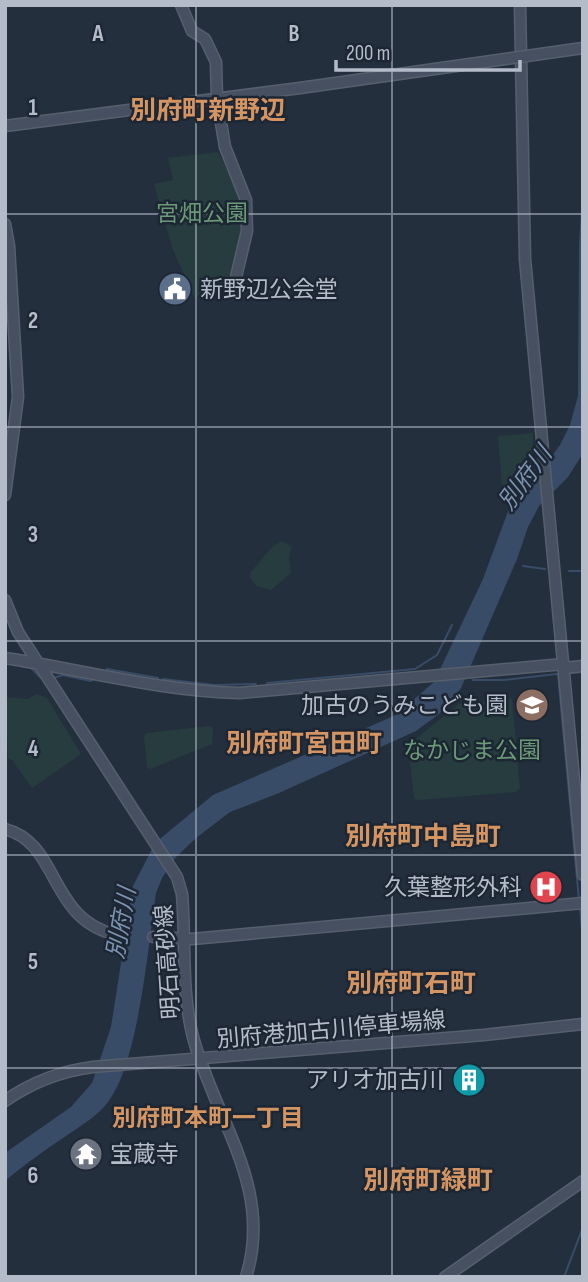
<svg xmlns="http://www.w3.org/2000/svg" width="588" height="1282" viewBox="0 0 588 1282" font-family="'Sofia Sans Condensed','Noto Sans JP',sans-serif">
  <rect width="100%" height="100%" fill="#242f3e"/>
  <path fill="#263c3f" d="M217,152C223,159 226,168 230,177C249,218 240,238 228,280L195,299L173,250L154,184L173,180L168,158Z
    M533,433L532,471L508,501L503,499L498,436Z
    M281,541L292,547L289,557L291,573L271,590L256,586L250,577L251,572L271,548Z
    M37,694L47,698L81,754L32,788L12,760L8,758L5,697L28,699Z
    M512,698L520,789L516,792L417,800L414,798L408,745L459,704Z
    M209,726L213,728L212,744L150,769L147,767L144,736L147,733Z"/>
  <path fill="#394c67" d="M583,178V453L568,477L539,506L528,527L517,559L461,688L439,714L416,731L279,793L230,812L196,838L176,857L162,878L156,893C148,946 139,1061 108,1102C98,1116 80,1126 66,1136C45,1150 25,1164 5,1181V1153L71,1107L92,1083L111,1027L133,886L152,849L161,838L213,795L396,715L434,682L483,579L510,506L530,479L547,463L560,445L570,425L578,396L579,244Z"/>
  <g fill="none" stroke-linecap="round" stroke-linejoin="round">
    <path stroke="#394c67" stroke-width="2" d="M523,566L545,569
      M569,571H583
      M30,667L41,678H44
      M105,671L107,669L158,678
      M566,673L583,672
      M558,674L579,900
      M53,678L63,675L91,681L94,678
      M163,679L214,685L256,684
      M473,680H504L557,674
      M267,683L415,669L437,655L452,625
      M580,909L583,939
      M564,1277L583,1227"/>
    <defs>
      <path id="secondary" d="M181,5L192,31L205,39L216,62L217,99L225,147L246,200L247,231L236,277
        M520,5L525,259L583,875
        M5,126L300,88
        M5,224L9,246L18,397L5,495
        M5,600L18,632L177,877L182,894C186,941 181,991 193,1037C215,1120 274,1187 246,1277
        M5,658C83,670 160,691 239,693L564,664
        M564,668L583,666
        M5,829C62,844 47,923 122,936
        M153,937L192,939L583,903
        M5,1101C32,1082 61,1071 93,1067L484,1035L583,1024
        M445,1277L583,1181"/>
    </defs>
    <use href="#secondary" stroke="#565f6c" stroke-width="13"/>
    <use href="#secondary" stroke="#465061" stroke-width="10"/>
    <defs>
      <path id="secondary-bridge" d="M300,88L583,48"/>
    </defs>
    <use href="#secondary-bridge" stroke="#565f6c" stroke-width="13" stroke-linecap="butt"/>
    <use href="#secondary-bridge" stroke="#465061" stroke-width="10"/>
  </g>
  <path fill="none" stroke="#b4bcc9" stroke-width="2" stroke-opacity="0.55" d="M196,5V1277M392,5V1277M5,214H583M5,427H583M5,641H583M5,855H583M5,1068H583"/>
  <defs>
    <symbol id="civic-disc" viewBox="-11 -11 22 22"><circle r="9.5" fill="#5c6f8a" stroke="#1d2633"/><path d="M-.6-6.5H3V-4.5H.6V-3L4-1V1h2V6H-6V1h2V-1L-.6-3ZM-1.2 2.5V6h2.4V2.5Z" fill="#fff"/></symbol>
    <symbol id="school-disc" viewBox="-11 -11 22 22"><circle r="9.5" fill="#8d6e63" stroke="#1d2633"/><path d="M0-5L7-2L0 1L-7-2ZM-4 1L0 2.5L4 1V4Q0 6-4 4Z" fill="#fff"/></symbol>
    <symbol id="hospital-disc" viewBox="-11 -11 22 22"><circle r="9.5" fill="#e0444e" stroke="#1d2633"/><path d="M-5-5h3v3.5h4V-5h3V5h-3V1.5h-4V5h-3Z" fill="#fff"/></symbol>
    <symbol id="building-disc" viewBox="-11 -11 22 22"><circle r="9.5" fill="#0f9aa8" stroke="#1d2633"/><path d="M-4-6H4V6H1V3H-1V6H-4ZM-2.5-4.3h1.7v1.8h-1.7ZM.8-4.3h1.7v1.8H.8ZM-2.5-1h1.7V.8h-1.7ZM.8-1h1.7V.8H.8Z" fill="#fff"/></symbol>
    <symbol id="temple-disc" viewBox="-11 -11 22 22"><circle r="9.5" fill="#6b7280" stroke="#1d2633"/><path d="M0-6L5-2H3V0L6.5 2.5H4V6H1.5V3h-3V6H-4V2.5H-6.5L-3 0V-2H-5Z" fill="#fff"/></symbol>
  </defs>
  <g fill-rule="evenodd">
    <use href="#civic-disc" x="156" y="270" width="38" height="38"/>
    <use href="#school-disc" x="513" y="686" width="38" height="38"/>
    <use href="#hospital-disc" x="527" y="868" width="38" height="38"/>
    <use href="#building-disc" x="450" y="1061" width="38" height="38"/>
    <use href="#temple-disc" x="67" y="1135" width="38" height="38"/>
  </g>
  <g text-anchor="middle" stroke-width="5" stroke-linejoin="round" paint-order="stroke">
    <g font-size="23" fill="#6b9a76" stroke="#1d2633">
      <text x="202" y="221">宮畑公園</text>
      <text x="472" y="758">なかじま公園</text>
    </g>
    <g font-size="23" fill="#b4bcc9" stroke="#1d2633" text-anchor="end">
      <text x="200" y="297" text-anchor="start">新野辺公会堂</text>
      <text x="508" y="713">加古のうみこども園</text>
      <text x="522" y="895">久葉整形外科</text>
      <text x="444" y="1088">アリオ加古川</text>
      <text x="110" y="1162" text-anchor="start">宝蔵寺</text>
    </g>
    <g font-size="23" fill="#b4bcc9" stroke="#1d2633">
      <text transform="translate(167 962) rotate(-94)" y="8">明石高砂線</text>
      <text transform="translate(331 1029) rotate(-5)" y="8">別府港加古川停車場線</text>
    </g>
    <g font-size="24" font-style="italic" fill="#7c92b1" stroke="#1d2633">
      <text transform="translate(525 478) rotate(-54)" y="8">別府川</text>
      <text transform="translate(121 923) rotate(-80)" y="8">別府川</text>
    </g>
    <g font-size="24" font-weight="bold" fill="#d59563" stroke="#1d2633">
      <text x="208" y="1126">別府町本町一丁目</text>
    </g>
    <g font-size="26" font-weight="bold" fill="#d59563" stroke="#1d2633">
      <text x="208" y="119">別府町新野辺</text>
      <text x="304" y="752">別府町宮田町</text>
      <text x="423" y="845">別府町中島町</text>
      <text x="411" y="992">別府町石町</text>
      <text x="428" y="1189">別府町緑町</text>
    </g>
  </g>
  <g font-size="23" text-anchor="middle" font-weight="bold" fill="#b4bcc9" stroke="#1d2633" stroke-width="5" stroke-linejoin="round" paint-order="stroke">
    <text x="98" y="41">A</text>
    <text x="294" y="41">B</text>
    <text x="33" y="115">1</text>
    <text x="33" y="328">2</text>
    <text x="33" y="542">3</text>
    <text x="33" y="756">4</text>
    <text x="33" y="969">5</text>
    <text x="33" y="1183">6</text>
  </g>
  <rect width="588" height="1282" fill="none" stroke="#b4bcc9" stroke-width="14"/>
  <path d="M336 60v10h184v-10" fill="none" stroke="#b4bcc9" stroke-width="3.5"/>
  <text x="346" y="60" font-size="21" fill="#b4bcc9" stroke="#1d2633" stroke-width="5" paint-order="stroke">200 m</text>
</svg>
